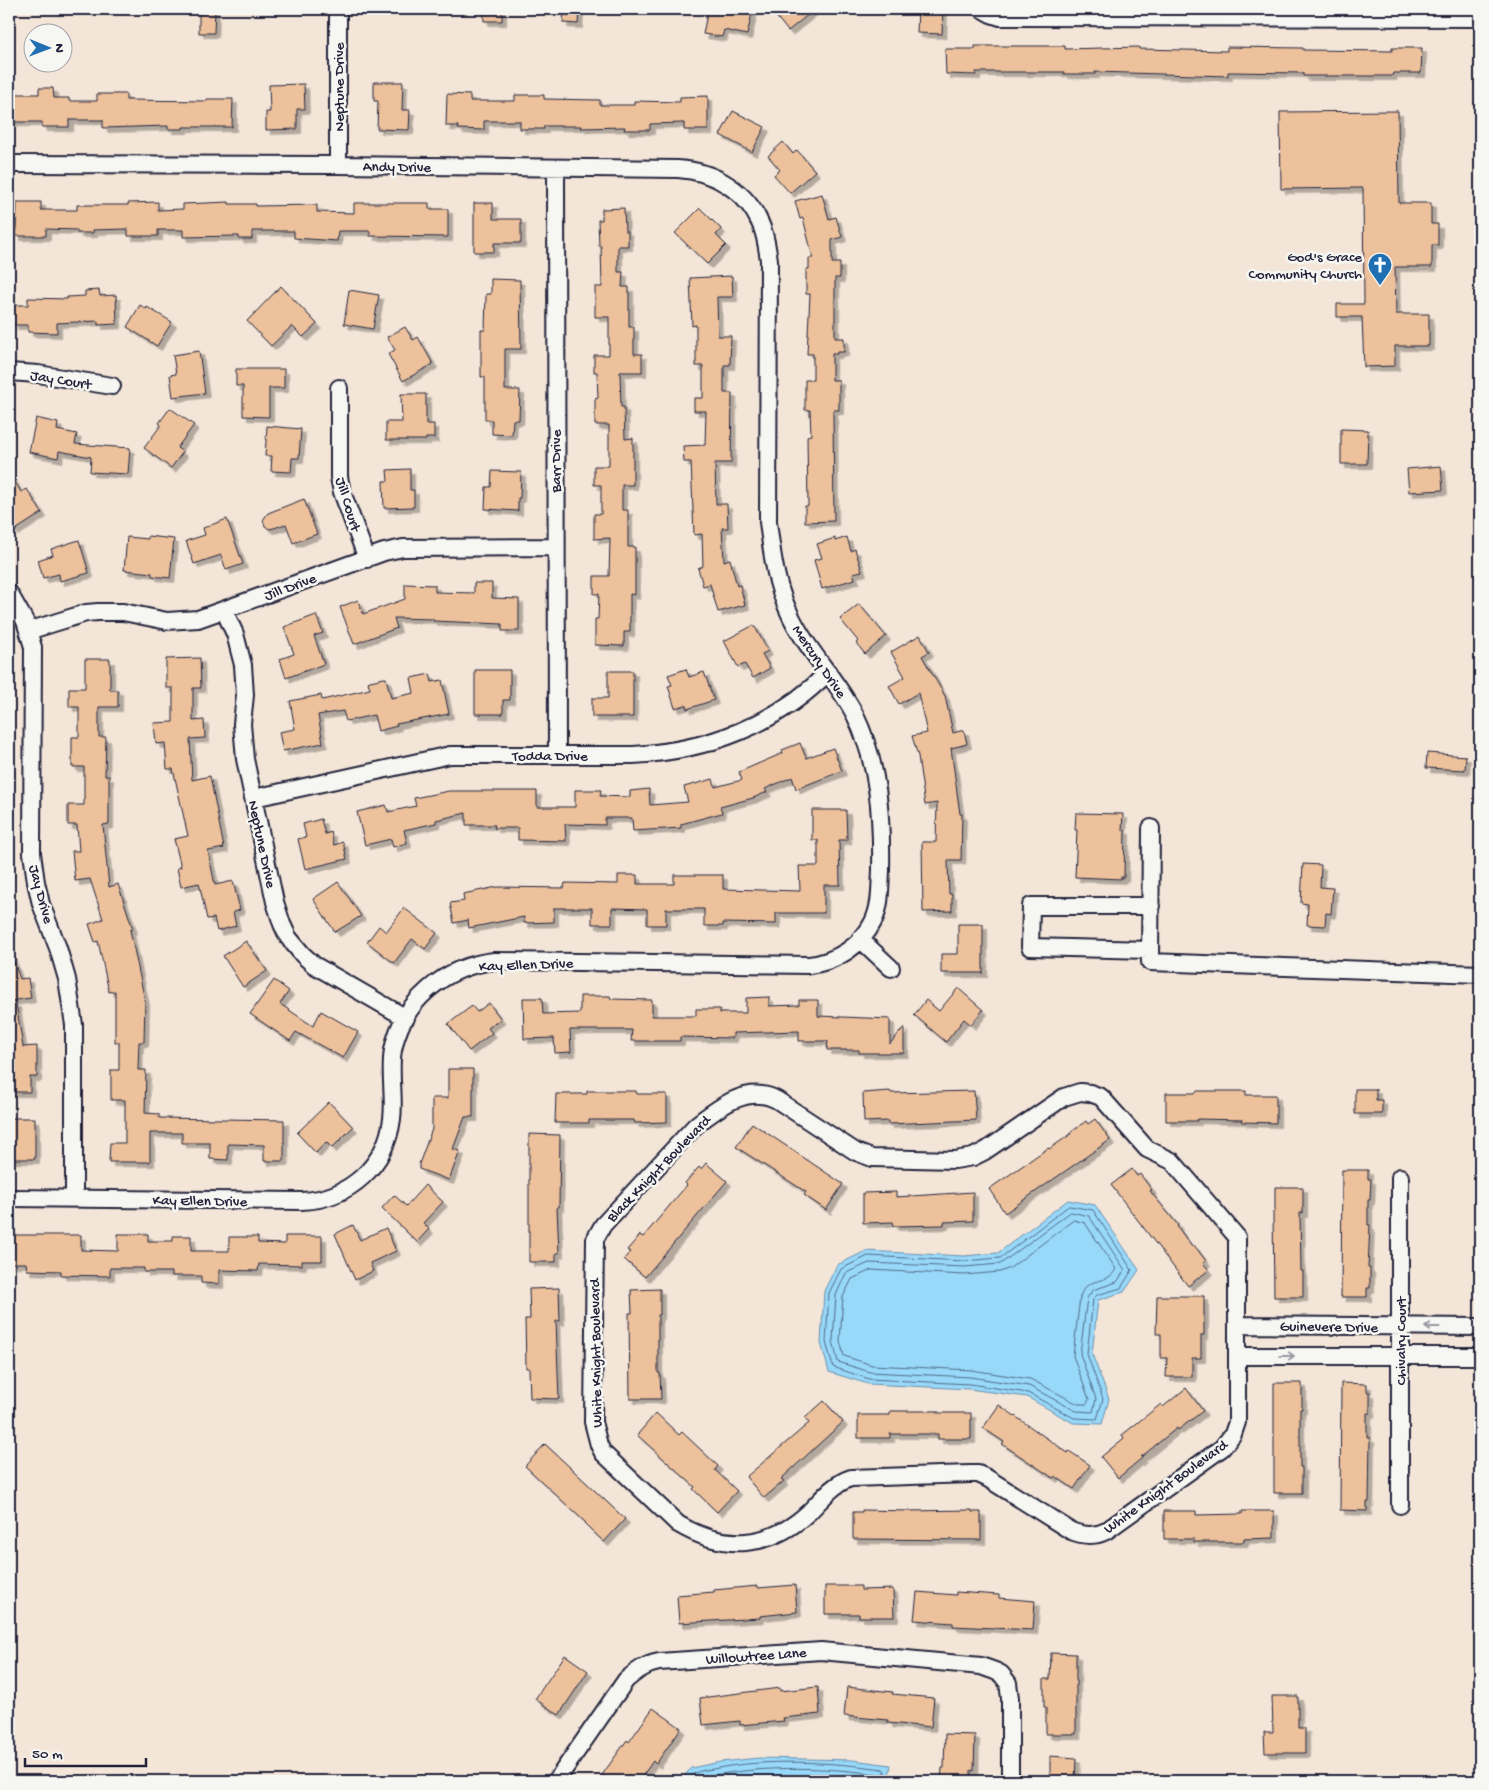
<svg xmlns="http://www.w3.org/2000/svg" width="1489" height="1790" viewBox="0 0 1489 1790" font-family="'Gochi Hand',sans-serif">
  <defs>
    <filter id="shadow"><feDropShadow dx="4.5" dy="4.5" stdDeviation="0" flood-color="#0004"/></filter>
  </defs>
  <rect width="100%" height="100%" fill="#f3e6d8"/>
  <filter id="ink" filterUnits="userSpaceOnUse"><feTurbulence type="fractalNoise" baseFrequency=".02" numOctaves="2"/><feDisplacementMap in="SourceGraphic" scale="10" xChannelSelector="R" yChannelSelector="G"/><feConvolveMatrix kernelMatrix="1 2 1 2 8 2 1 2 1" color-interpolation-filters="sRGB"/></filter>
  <g filter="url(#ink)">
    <path fill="#98d8f9" stroke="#698fad" d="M1068,1200L1095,1205L1139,1270L1124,1292L1098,1300L1092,1354L1109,1399L1102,1424L1073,1423L1027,1397L969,1389L868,1384L829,1372L821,1343L824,1291L837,1265L866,1251L964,1256L998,1253Z
      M759,1758L853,1760L891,1765L888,1781H680L691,1768L720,1762Z"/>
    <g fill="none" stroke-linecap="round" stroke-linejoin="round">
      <path stroke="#516b87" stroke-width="1" d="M1069,1206L1093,1210L1132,1270L1121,1288L1097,1295L1093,1299L1087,1354L1103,1399L1097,1419L1074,1418L1028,1393L970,1384L869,1379L833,1367L826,1342L829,1293L841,1269L868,1256L964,1261L1000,1258Z
        M1071,1212L1089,1216L1125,1270L1117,1282L1093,1290L1087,1298L1080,1354L1096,1399L1093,1412L1076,1411L1029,1386L970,1377L870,1372L838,1362L833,1341L836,1295L846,1273L869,1263L964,1267L1000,1264Z
        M1074,1220L1085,1223L1116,1269C1108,1286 1086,1275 1080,1297L1073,1356L1089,1399L1087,1404H1078L1030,1379L971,1370L872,1365L844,1356L840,1341L843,1297L852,1279L871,1270L964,1275L1000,1272L1010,1268Z
        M687,1781C689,1779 692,1774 695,1773C700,1770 708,1770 713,1769C765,1758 831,1762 883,1769L885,1771L884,1781
        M695,1781L698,1778C756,1766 817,1766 876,1774L878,1776V1781
        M721,1781C753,1776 786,1776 818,1777C835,1778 852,1778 869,1781"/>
    </g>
    <path fill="#ecc19c" stroke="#22223b" filter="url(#shadow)" d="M199,9H215L214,33H199Z
      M483,9H502V21H484Z
      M564,9H579L578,24L563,23Z
      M708,9H753L747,35L724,30L722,37L703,34Z
      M770,9H815L788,31Z
      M918,9H943L942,34L917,33Z
      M975,46H1065V49L1139,47V49L1227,51V47L1303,48V50L1392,51V48H1422L1421,73H1393L1392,76H1303V73L1228,72V76L1095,72V74H1064V72H976V75L946,74L945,49H975Z
      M374,82H403L402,110H410L409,130L377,129L378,101H374Z
      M304,84L305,109H297V129L266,130V112H270L269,85Z
      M39,88H53L54,98H69V101H97V94H126V100L207,101V99H233L232,127H183V129H168V126L103,128V120H69V127H42V122H9V94H39Z
      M447,94L470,95V101H515V95H544V99L600,100V105H634V101L680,102V97L708,96V130H684V123L650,124V130H624L625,127L581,128L582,126H544V129H520V121H484V130L458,129V126H446Z
      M733,111L765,127L752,152L720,135Z
      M1398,111L1399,203H1431V224H1438V245H1432V267H1395L1396,314H1429V346H1395V366L1364,367L1362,317H1337V304H1364L1363,188L1281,189L1280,112Z
      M783,142L793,154L797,150L815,171L790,193L774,175L780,170L768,156Z
      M822,194L829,219L836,217L842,237L832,240V263H840V278H835V338H844V352H837V354H832V380H839V410H833L834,521L805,522V506H808L807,436L811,435L810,410H805V380H813V354H807L810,294H806V269H809V258H813L803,218L800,219L795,201Z
      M17,202H41V210H77V205H128V203L158,202V210L183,209V204L229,202V204H256V206L317,205V212L354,213V203H429V209H448V237L370,236V231H338L337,241L294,238V231H252V239H239V236L183,237V230H158V236H128V229L93,230V233H77V230L46,229V236H16Z
      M474,203H493V219H521V243H494V252H474Z
      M624,208L625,231H628V246H618V272H623L622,287H629V327H634V354H642V372H620L621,407H624L625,439L633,438V485H622V510H628V547H635V595L630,594V632H624V646L595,645V619H598L599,594H594V576H609L610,538L594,539V514H601V485H594V466H609V425H595V399L598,398L597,372H594V355H609V317H595V287H602L601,246H599L598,220H602V209Z
      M700,208L721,229L716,235L726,245L707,264L675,233Z
      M732,276L733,297H717L718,336H731L730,365H724V393H732L731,463H715L716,504H727L728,528H722L724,561L730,559L737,586L740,585L745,605L718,612L710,584L703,586L698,568L703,566L702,534L694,535L691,462H684L683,446L705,445L706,411H694V398H703V366H696V325L692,326L690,278Z
      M491,279L520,280L521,349H505V390H520L519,420H513L512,435L492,434V420H485V377H481V330H485L486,294H491Z
      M281,286L317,324L303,337L292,326L271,346L247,321Z
      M99,290L100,296L116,295L117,324L98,325V321L57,323V333L28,332V325H13V305H28V298L67,299V297L85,296V291Z
      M349,290L379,295L373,329L344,324Z
      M140,305L146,309L147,307L172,322L157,346L127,327Z
      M405,327L413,340L418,337L433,364L403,381L388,354L395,350L387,337Z
      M199,351L205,393L173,397L170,375L176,374L173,355Z
      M236,369H284V388H269V417L243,416V386H236Z
      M401,394H426V424H434V438H426V440H386V422H402Z
      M170,408L194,425L177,448L183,452L171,468L144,448L161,425L159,423Z
      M36,418L58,423L57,430L77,434L75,444L130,448L128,474L90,472L91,457L59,451L58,458L29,452Z
      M267,426L301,429L299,458H292L291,472L271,471L272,456H265Z
      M1341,429L1368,430L1367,464H1341Z
      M1441,466L1443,490L1409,492L1407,469Z
      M410,469V490H414V507L384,508L383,481H388L387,470Z
      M492,471L521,472L520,498H518V511L485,509L486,487H491Z
      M9,472L21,492L27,489L42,513L14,531L9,523Z
      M304,499L317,534L293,543L286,524L274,528L269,529L265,526L263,520L268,513Z
      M227,519L243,564L226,570L221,555L194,564L186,541L205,535L203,528Z
      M148,536L174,539L170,578L152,576V573L124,570L127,537L148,539Z
      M847,537L851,551L855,549L862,571L853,573L855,579L822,589L814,560L822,558L817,544L835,538V541Z
      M79,540L89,573L60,581L59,574L43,578L38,560L53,555L51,549Z
      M474,583H492V598L519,599V631H502V624L433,621V619L394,618L397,628L354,644L340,607L358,600L363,614L405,599V584L435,585V592L474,593Z
      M859,604L886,636L865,654L856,643L858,641L840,619Z
      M316,615L323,633L314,636L324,664L286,678L280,659L294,654L284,627Z
      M754,625L768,651L762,654L770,668L753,678L745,664L738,667L724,641Z
      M920,635L929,652L922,656L945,696L953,733L964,730L967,744L951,748L960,814H962L961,860H948L949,894H952V911L923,912L922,842H936L937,803L925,805L918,756L912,736L927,733L918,693L899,704L889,686L905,677L891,652Z
      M200,658L201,688H193V721L204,720L205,738L190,739L192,780L210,776L224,848L208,851L215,885L233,881L240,910L233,912L236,926L217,931L214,918L207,919L199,883L181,887L177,868L181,867L174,839L188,836L173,769H167L165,743L156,744L154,723L173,722V688H166V659Z
      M85,659H110V690H118V707H99V737H106L105,776H109V824L103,825L109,887L118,884L133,929L130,930L145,1001L144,1042H139L138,1070H146L145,1113L159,1114V1118L284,1120V1161H264V1145L228,1144V1160L210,1159V1143H182V1133H150V1162H109L110,1143H125V1100H111V1070H119V1042H115V991L109,992L98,941L95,942L89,924L103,919L90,879L75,881L72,851H79L77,825H68V805H84V767H72V737H79V707H69V688H85Z
      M686,669L689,677L704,672L714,700L687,709L686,705L675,708L668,686L672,685L668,675Z
      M475,670H510V700H503V714H475Z
      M608,671H633V717H592V698H608Z
      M430,674L432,682L442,680L449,714L396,724L397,726L378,731L374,715L346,721L343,711L318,715L323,743L283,751L279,732L295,729L290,701L321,695L322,700L370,689L368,682L370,681L384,678H386L391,698L414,693L411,678Z
      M800,743L806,758L833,748L842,771L796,789L792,777L765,789L767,792L753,798L720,807L722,813L681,824V828L633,831L632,818H605V825L565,824L566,841L518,840V828H494L495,825H466V813L436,820V823L404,830L407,843L393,847L391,839L365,845L357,812L386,805L388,812L416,806L414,798L449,791H537V807H575V790H601L600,796L630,797V791L649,789L650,805L688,802L684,787L713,779L715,787L742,780L739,772L783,753L782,750Z
      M1427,753L1466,756L1465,770L1426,768Z
      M812,810H846L847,840H839L840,885H824V913H776V924L723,923V926H704V909H666V925H647V909L612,908V924H592V908H554V922L524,923V917L469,928L468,920L454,923L450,903L464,901L463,894L497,887L564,888L565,883L618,884V875H637V884H674V875H723V889L800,891L799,866H818V840H812Z
      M1076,813L1123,814L1122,830H1125L1124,877H1121V879L1075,877L1077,830H1075Z
      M321,819L325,834L331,832L334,845L343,842L347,859L305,869L298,839L306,837L303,824Z
      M1303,864L1321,865L1320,887L1333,888L1331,914L1326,913L1325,926L1307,925L1308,904L1301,903Z
      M338,882L361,916L335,932L313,899Z
      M404,908L437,933L425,949L412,939L394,963L367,942L379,926L386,932Z
      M958,924H983V973H941V954H958Z
      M246,941L267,971L243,987L223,956Z
      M9,954H11L20,979L28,978L31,998L9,1001Z
      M274,980L289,991L280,1004L313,1026L321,1011L358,1032L343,1058L296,1032L290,1041L250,1014Z
      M958,988L983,1010L971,1025L964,1019L946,1042L914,1015L926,1000L939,1011Z
      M580,996H610L611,999L652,1000V1016H696V1009H720V1013H746V998L769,997V1006L799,1005V1000H818V1016L890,1019V1044L904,1027V1053H859V1050H827L828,1041H799V1031L733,1033V1038L680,1037V1041H631L632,1030H570L571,1052L555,1053L554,1038L524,1039L523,998H542L543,1014L580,1013Z
      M9,1003H16L23,1047L37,1046V1077H30V1092H10Z
      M489,1003L501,1019L488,1028L492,1033L469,1051L448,1024L472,1006L477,1012Z
      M448,1069H473V1117H465L453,1149L460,1151L449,1180L419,1169V1164L432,1129V1098H448Z
      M1355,1089H1376V1100H1382V1114H1355Z
      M587,1091H636L637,1094H667V1122L635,1123L634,1120H589V1123H555L556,1094H587Z
      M890,1091L891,1093L974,1091L976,1120L888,1124V1121L864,1122L863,1093Z
      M1196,1091H1246V1095H1276V1123L1242,1122L1243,1120L1197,1119V1121H1166V1093H1196Z
      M329,1102L353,1127L332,1148L326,1142L316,1153L297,1133Z
      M9,1118H35V1159H9Z
      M1095,1119L1110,1140L1005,1213L989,1189L1048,1148L1049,1149L1071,1134L1070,1133L1086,1121L1088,1124Z
      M752,1123L843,1184L826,1210L804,1195L806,1192L736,1147Z
      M529,1134L560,1135L559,1207H557L559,1253H556V1262H529Z
      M706,1163L727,1181L645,1277L624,1259L630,1252L627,1250L640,1235L643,1237L687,1185L685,1183L699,1167L701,1169Z
      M1132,1169L1137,1176L1140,1174L1152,1190L1150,1191L1178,1225L1177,1226L1192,1247L1194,1245L1206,1261L1203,1263L1209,1270L1188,1286L1111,1185Z
      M1342,1170H1368V1179H1371L1370,1200H1368V1225H1370L1368,1268H1370V1288H1367V1297H1341Z
      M425,1185L443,1202L423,1223L429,1229L417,1242L382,1208L394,1195L406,1206Z
      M1275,1187H1303V1213H1300L1301,1271H1303V1297H1274L1273,1212H1275Z
      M896,1192V1197L973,1192V1221L944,1222V1225L894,1226L893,1222L863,1223V1193Z
      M353,1225L360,1240L386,1228L396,1251L370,1263L373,1271L355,1280L335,1234Z
      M118,1234H148V1241H173V1236H191V1251H229V1237H258V1243L285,1244V1236H322V1261H302V1265L259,1264L258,1271L219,1270V1284L201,1283V1276H172V1272H144V1268H110V1276L61,1275V1271L27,1270L26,1263H10L11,1235H81V1250L118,1251Z
      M559,1288L560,1321H556L559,1399L530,1398L529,1368H526L525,1319H530L529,1289Z
      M660,1289V1315H658V1373H660L661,1399H630L629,1313H632L631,1290Z
      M1157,1296H1204V1335H1201V1358H1192V1377H1166L1167,1358H1161V1334H1156Z
      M1274,1383H1302V1409H1300V1467H1302V1493H1274Z
      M1341,1383L1367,1384V1392H1370V1413H1367V1438H1370L1369,1502H1367V1511L1340,1510Z
      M1186,1388L1203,1411L1178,1430L1177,1428L1141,1457L1142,1458L1118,1478L1101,1457L1124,1438L1122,1435L1161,1404L1163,1407Z
      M824,1401L843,1422L781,1479L784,1481L764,1498L746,1477L809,1423L805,1418Z
      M999,1405L1068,1453L1069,1451L1090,1465L1074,1489L1055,1476L1053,1478L1002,1444L1004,1442L983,1428Z
      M890,1411H938V1413H971V1439H938V1434H890V1438H858V1415H890Z
      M656,1413L679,1435L682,1432L718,1466L715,1470L737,1491L717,1512L693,1489L695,1487L637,1435Z
      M545,1444L625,1519L604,1542L585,1524L586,1523L525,1466Z
      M862,1510L908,1511L972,1510V1512H981V1540L853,1539V1512H862Z
      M1164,1511H1196V1515L1242,1514V1511H1274V1538L1244,1539V1542H1194V1539H1164Z
      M795,1585L797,1612L760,1616V1618L679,1623L677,1595L714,1592V1590L757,1586L758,1588Z
      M825,1586H861V1590L893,1589L894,1617H859V1614H825Z
      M917,1592L956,1595V1592L999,1595V1598L1035,1601L1033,1630L953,1626V1623L914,1620Z
      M1051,1653L1076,1654V1734H1046V1707H1044V1679H1050Z
      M565,1655L588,1671L559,1715L535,1699Z
      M818,1687L820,1714L783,1718L784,1721L740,1725V1721L703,1725L700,1698L780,1688V1691Z
      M847,1687L893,1692L892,1694L934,1698L931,1727L888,1723V1720L844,1716Z
      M1272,1696H1298V1728H1305V1753H1265L1264,1732H1273Z
      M653,1708L681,1728L656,1764L653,1761L639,1781H610L602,1775L627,1740L629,1742Z
      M945,1734L975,1735L974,1771L971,1770V1781H941L942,1768H944Z
      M1050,1756L1076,1758L1075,1781H1050Z"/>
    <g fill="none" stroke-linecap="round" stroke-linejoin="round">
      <defs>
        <path id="minor" d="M982,9L991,14L1000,17L1480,18
          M9,164L338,165L678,169C714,171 747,191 761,225C766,236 767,248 769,260L768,522C772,552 775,582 788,610C805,649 836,678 855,715C879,765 882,817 881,870C880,888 881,906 873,922C861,946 836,962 809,965L494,961C446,966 402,1001 393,1050C389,1073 395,1096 392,1119C386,1165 350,1199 302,1201L9,1198
          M338,165V9
          M556,168L557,755
          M9,372L38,374L112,386
          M339,388V477L342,492L367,559
          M9,593L25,621L33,647L32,853L36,882L41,904L58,948L67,979L74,1025V1199
          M224,610L235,634L243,665L245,695L242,724L245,759L275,902L282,924L288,937L303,955L314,965L406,1018
          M28,631L86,613L98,612H123L167,621L198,619L384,552L403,548L555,547
          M254,798L450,755H633C706,751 777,725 828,672
          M1151,828L1150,962L1480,974
          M860,939L891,968
          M1150,950L1030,947L1031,906H1151
          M1080,1092L1090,1093L1101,1097L1147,1149L1172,1161L1237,1237V1422L1233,1434L1222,1448L1106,1531C1095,1537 1084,1536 1071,1531L987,1478L978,1474H970L851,1478C833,1484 822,1499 809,1512C770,1549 723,1551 678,1524L603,1453L599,1445L593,1422L595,1239L603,1225L696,1125C719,1107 748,1084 777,1100L856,1152L872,1158L955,1160L973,1157L985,1151L1064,1097Z
          M1400,1177V1505
          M1238,1325L1480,1327
          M1238,1356H1480
          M556,1781L626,1680C637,1671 644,1665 659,1662L821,1651L981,1666L995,1671L1001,1674L1008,1683L1010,1698V1781"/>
      </defs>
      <use href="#minor" stroke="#22223b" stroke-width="20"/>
      <use href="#minor" stroke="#f6f6f2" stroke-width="16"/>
    </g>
    <defs><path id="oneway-shaft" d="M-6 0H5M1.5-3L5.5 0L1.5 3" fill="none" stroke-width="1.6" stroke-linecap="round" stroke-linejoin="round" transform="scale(1.25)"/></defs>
    <g stroke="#9797a0">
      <use href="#oneway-shaft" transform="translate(1432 1327) rotate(180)"/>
      <use href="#oneway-shaft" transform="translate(1287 1356)"/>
    </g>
  </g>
  <defs>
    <symbol id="church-pin" viewBox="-11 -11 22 30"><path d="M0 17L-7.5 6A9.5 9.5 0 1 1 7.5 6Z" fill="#1f6fb2" stroke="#f6f6f2"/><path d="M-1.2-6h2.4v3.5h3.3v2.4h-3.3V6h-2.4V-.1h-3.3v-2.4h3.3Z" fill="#fff"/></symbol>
  </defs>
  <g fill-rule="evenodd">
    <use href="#church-pin" x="1366" y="251" width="28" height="38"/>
  </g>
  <g text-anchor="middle" stroke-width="5" stroke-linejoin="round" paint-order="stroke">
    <g font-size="15" fill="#22223b" stroke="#f6f6f2">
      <text transform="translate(338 87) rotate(-90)" y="5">Neptune Drive</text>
      <text transform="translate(397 166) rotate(1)" y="5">Andy Drive</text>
      <text transform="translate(61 379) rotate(9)" y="5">Jay Court</text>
      <text transform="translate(555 461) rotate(-90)" y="5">Barr Drive</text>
      <text transform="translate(349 504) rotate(73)" y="5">Jill Court</text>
      <text transform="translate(290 586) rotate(-20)" y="5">Jill Drive</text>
      <text transform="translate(820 661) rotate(56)" y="5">Mercury Drive</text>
      <text x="550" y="760">Todda Drive</text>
      <text transform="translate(263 844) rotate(78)" y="5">Neptune Drive</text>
      <text transform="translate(42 894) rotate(75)" y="5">Jay Drive</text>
      <text transform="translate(526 964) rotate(-2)" y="5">Kay Ellen Drive</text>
      <text transform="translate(658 1168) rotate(-46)" y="5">Black Knight Boulevard</text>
      <text transform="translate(200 1200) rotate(1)" y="5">Kay Ellen Drive</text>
      <text transform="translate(1329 1326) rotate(1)" y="5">Guinevere Drive</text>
      <text transform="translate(1400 1341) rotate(-90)" y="5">Chivalry Court</text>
      <text transform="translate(595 1353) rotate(-91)" y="5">White Knight Boulevard</text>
      <text transform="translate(1165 1486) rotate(-36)" y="5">White Knight Boulevard</text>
      <text transform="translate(756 1655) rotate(-4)" y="5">Willowtree Lane</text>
    </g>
    <g font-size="15" fill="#22223b" stroke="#f6f6f2" text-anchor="end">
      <text x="1362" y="261">God's Grace<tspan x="1362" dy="17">Community Church</tspan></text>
    </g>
  </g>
  <rect width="1489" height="1790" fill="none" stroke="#f6f6f2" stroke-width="30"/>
  <rect x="15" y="15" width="1459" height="1760" fill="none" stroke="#22223b" stroke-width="2" filter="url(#ink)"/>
  <g transform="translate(48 48) rotate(91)"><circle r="24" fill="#f6f6f2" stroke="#a1a1a9"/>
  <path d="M0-4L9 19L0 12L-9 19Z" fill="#1f6fb2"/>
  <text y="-8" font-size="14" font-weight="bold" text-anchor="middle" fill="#22223b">N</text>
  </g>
  <path d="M25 1758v8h121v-8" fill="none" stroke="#22223b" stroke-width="2.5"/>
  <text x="32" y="1758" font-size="15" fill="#22223b" stroke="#f6f6f2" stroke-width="4" paint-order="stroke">50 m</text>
</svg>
